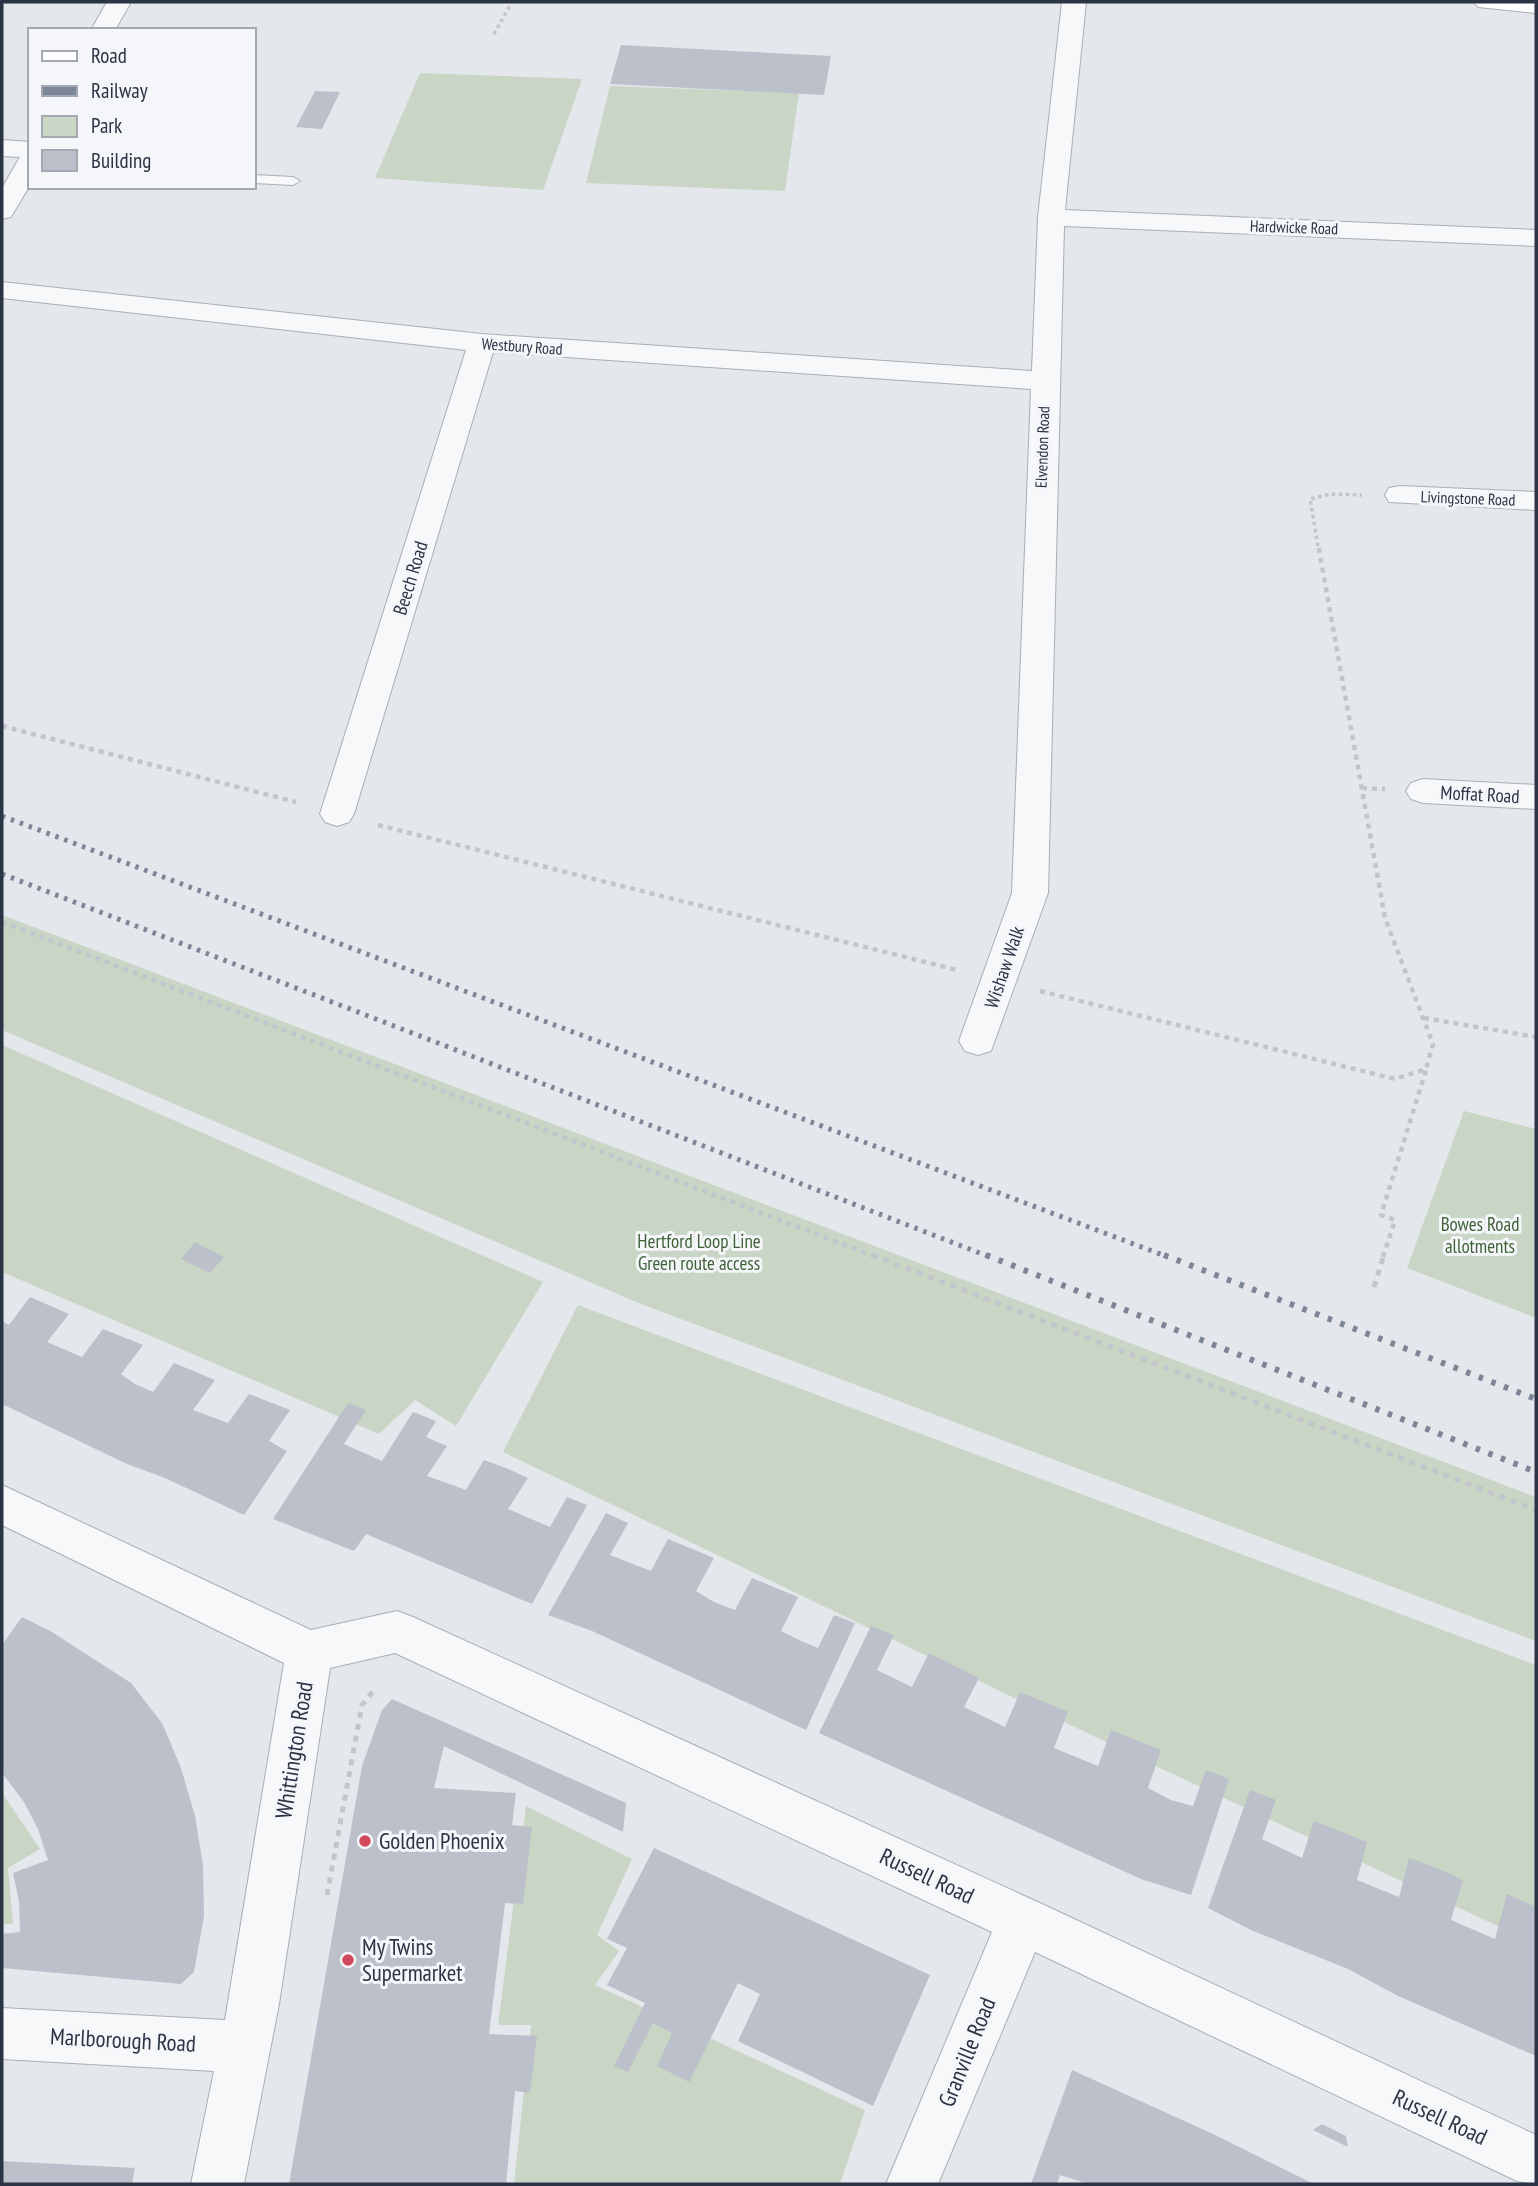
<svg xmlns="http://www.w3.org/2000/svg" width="1538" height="2186" viewBox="0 0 1538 2186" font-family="'PT Sans Narrow',sans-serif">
  <rect width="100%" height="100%" fill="#e4e7ec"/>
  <path fill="#c9d6c5" d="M420,73L582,79L543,190L375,178Z
    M610,86L799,93L785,191L586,183Z
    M2,915L1536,1497V1641L641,1304L2,1030Z
    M2,1045L543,1282L456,1426L415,1400L379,1434L2,1272Z
    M1464,1111L1536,1129V1318L1407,1268Z
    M578,1305L1536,1665V1944L1158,1767L503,1452Z
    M2,1793L40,1849L8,1868L13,1924H2Z
    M526,1806L632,1859L597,1935L619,1951L595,1985L865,2110L840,2184H514L531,2025H498Z"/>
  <path fill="#bbc0ca" d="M621,45L831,56L824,95L610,84Z
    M315,91L340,92L322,129L296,127Z
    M195,1242L224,1257L210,1273L181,1259Z
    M30,1297L69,1314L47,1342L82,1357L103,1329L143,1345L121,1374L135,1384L153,1392L174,1363L215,1380L193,1410L228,1423L249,1394L290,1410L269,1441L287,1451L244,1515L165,1478L127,1464L2,1404V1321L9,1325Z
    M348,1403L366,1410L344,1444L382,1461L413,1412L436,1421L426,1437L447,1446L427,1476L466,1490L484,1460L506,1468L528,1478L508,1509L550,1527L567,1497L587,1505L532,1604L366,1534L354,1551L273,1519Z
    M606,1513L628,1523L610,1555L651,1571L668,1539L714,1558L696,1591L714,1602L735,1610L752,1578L798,1597L781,1631L801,1641L818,1648L834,1615L855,1623L806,1730L592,1631L548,1615Z
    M22,1617L52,1632L131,1683L162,1723L181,1768L195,1816L203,1865L204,1916L194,1972L181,1984L2,1968V1934L20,1932L19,1901L13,1873L48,1860L38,1829L24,1802L2,1773V1645Z
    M871,1626L894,1635L877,1670L912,1687L929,1653L979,1678L964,1707L1005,1727L1020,1692L1068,1712L1054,1748L1098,1766L1111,1730L1161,1750L1148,1788L1171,1800L1193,1806L1206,1770L1229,1779L1191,1895L1141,1879L819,1733Z
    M392,1699L626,1803L623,1832L444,1746L434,1788L516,1793L512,1825L532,1827L523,1904L505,1903L489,2034L537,2036L530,2093L515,2091L506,2184H289L362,1766L382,1710Z
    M1250,1790L1276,1800L1262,1839L1302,1858L1314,1821L1367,1842L1357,1880L1399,1897L1409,1858L1437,1868L1463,1880L1451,1920L1495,1939L1507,1894L1536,1907V2056L1398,1996L1348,1969L1253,1931L1208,1908Z
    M654,1848L930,1975L873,2106L738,2041L760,1994L738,1983L689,2082L657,2066L672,2033L653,2023L628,2072L614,2066L645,2003L607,1985L627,1948L607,1939Z
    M1072,2070L1213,2134L1314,2184H1088L1060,2175L1057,2184H1031Z
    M1322,2124L1346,2136L1348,2147L1313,2130Z
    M2,2161L135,2168L132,2184H2Z"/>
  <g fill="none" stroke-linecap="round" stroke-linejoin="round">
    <defs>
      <path id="lane" d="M254,175L293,177L300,181L293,185L254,183Z"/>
      <path id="street" d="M107,2H131L115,30H91Z
        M1062,2H1086L1065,210L1536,230V246L1064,226L1048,893L991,1051L978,1055L965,1051L959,1041L1012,893L1031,389L493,352L354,814L349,822L337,826L325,822L320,814L466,350L2,298V282L482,334L1032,371L1038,217Z
        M2,140L30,142V185L11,217L2,219V188L20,157L2,156Z
        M1400,486L1536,492V510L1389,502L1385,495L1389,488Z
        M1423,779L1536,785V809L1423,803L1411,799L1406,791L1411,783Z
        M2,1485L311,1630L397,1611L413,1617L1042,1904L1536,2135V2184L1517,2181L1035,1952L938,2184H886L992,1932L395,1653L330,1668L279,2004L244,2184H191L214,2071L2,2059V2008L225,2020L284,1663L2,1525Z"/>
      <path id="secondary" d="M1474,2H1536V13L1478,7Z"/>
    </defs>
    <use href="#lane" stroke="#a9aeb7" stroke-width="2"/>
    <use href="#street" stroke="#a9aeb7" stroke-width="2"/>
    <use href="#secondary" stroke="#a9aeb7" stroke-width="2"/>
    <path stroke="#c2c5cb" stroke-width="3.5" stroke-dasharray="3.5 3.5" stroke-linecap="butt" d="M494,34L512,2
      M1318,546L1310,499L1331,494L1362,495"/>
    <path stroke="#c2c5cb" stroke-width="4.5" stroke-dasharray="5 5" stroke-linecap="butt" d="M2,726L296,802
      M1362,788L1385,789
      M378,825L957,970
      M2,922L876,1257
      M1040,991L1395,1079L1426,1069L1433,1044L1385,918L1318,544
      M1424,1018L1536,1037
      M1383,1257L1395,1220L1381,1215L1426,1070"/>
    <path stroke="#c2c5cb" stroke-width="5" stroke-dasharray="6 6" stroke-linecap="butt" d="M872,1255L1536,1510
      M1374,1287L1384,1255
      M327,1895L362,1705L376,1688"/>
    <use href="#lane" fill="#f7f8fa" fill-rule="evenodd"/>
    <use href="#street" fill="#f7f8fa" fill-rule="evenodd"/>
    <use href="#secondary" fill="#fff" fill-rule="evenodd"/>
    <path stroke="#7d8696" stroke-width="5" stroke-dasharray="3.5 6" stroke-linecap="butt" d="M2,816L1168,1257
      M2,874L990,1257"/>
    <path stroke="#7d8696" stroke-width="6" stroke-dasharray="4.5 9" stroke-linecap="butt" d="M986,1255L1536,1472
      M1164,1255L1536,1399"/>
  </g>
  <g fill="#d1495b" stroke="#f4f6f9" stroke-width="2.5">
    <circle cx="365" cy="1841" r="7"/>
    <circle cx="348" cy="1960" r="7"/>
  </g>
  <g text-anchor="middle" stroke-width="6" stroke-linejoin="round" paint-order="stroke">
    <g font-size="16" fill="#2b3445" stroke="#f4f6f9">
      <text transform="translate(1294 227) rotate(2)" y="6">Hardwicke Road</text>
      <text transform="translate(522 346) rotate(4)" y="6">Westbury Road</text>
      <text transform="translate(1042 447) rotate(-88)" y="6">Elvendon Road</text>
      <text transform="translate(1468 498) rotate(2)" y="6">Livingstone Road</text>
    </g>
    <g font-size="19" fill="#2b3445" stroke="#f4f6f9">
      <text transform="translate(410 578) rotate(-73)" y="7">Beech Road</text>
      <text transform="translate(1480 794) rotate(3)" y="7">Moffat Road</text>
      <text transform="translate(1004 967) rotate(-71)" y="7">Wishaw Walk</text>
    </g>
    <g font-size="19" fill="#3f6138" stroke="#f4f6f9">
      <text x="1480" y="1231">Bowes Road<tspan x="1480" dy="22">allotments</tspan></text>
      <text x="699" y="1248">Hertford Loop Line<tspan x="699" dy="22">Green route access</tspan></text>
    </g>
    <g font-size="23" fill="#2b3445" stroke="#f4f6f9">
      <text transform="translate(294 1750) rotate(-81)" y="8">Whittington Road</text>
      <text transform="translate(927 1876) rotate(25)" y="8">Russell Road</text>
      <text transform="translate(123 2040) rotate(3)" y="8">Marlborough Road</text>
      <text transform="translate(967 2052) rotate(-68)" y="8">Granville Road</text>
      <text transform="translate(1440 2117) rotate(25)" y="8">Russell Road</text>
    </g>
    <g font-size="23" fill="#2b3445" stroke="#f4f6f9" text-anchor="start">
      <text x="379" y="1849">Golden Phoenix</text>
      <text x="362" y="1955">My Twins<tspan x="362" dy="26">Supermarket</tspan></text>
    </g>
  </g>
  <rect width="1538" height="2186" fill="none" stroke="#2b3445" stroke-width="7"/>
  <rect x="28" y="28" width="228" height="161" fill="#f4f6f9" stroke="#a4a8b1" stroke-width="2"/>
  <rect x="42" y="51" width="35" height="10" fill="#ffffff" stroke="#a4a8b1" stroke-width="2"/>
  <text x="91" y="63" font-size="21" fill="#2b3445">Road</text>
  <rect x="42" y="86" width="35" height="10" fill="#7d8696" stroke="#a4a8b1" stroke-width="2"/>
  <text x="91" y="98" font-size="21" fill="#2b3445">Railway</text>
  <rect x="42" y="116" width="35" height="21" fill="#c9d6c5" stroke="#a4a8b1" stroke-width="2"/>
  <text x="91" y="133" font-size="21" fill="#2b3445">Park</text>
  <rect x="42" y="150" width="35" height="21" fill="#bbc0ca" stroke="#a4a8b1" stroke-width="2"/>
  <text x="91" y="168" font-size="21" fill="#2b3445">Building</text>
</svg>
